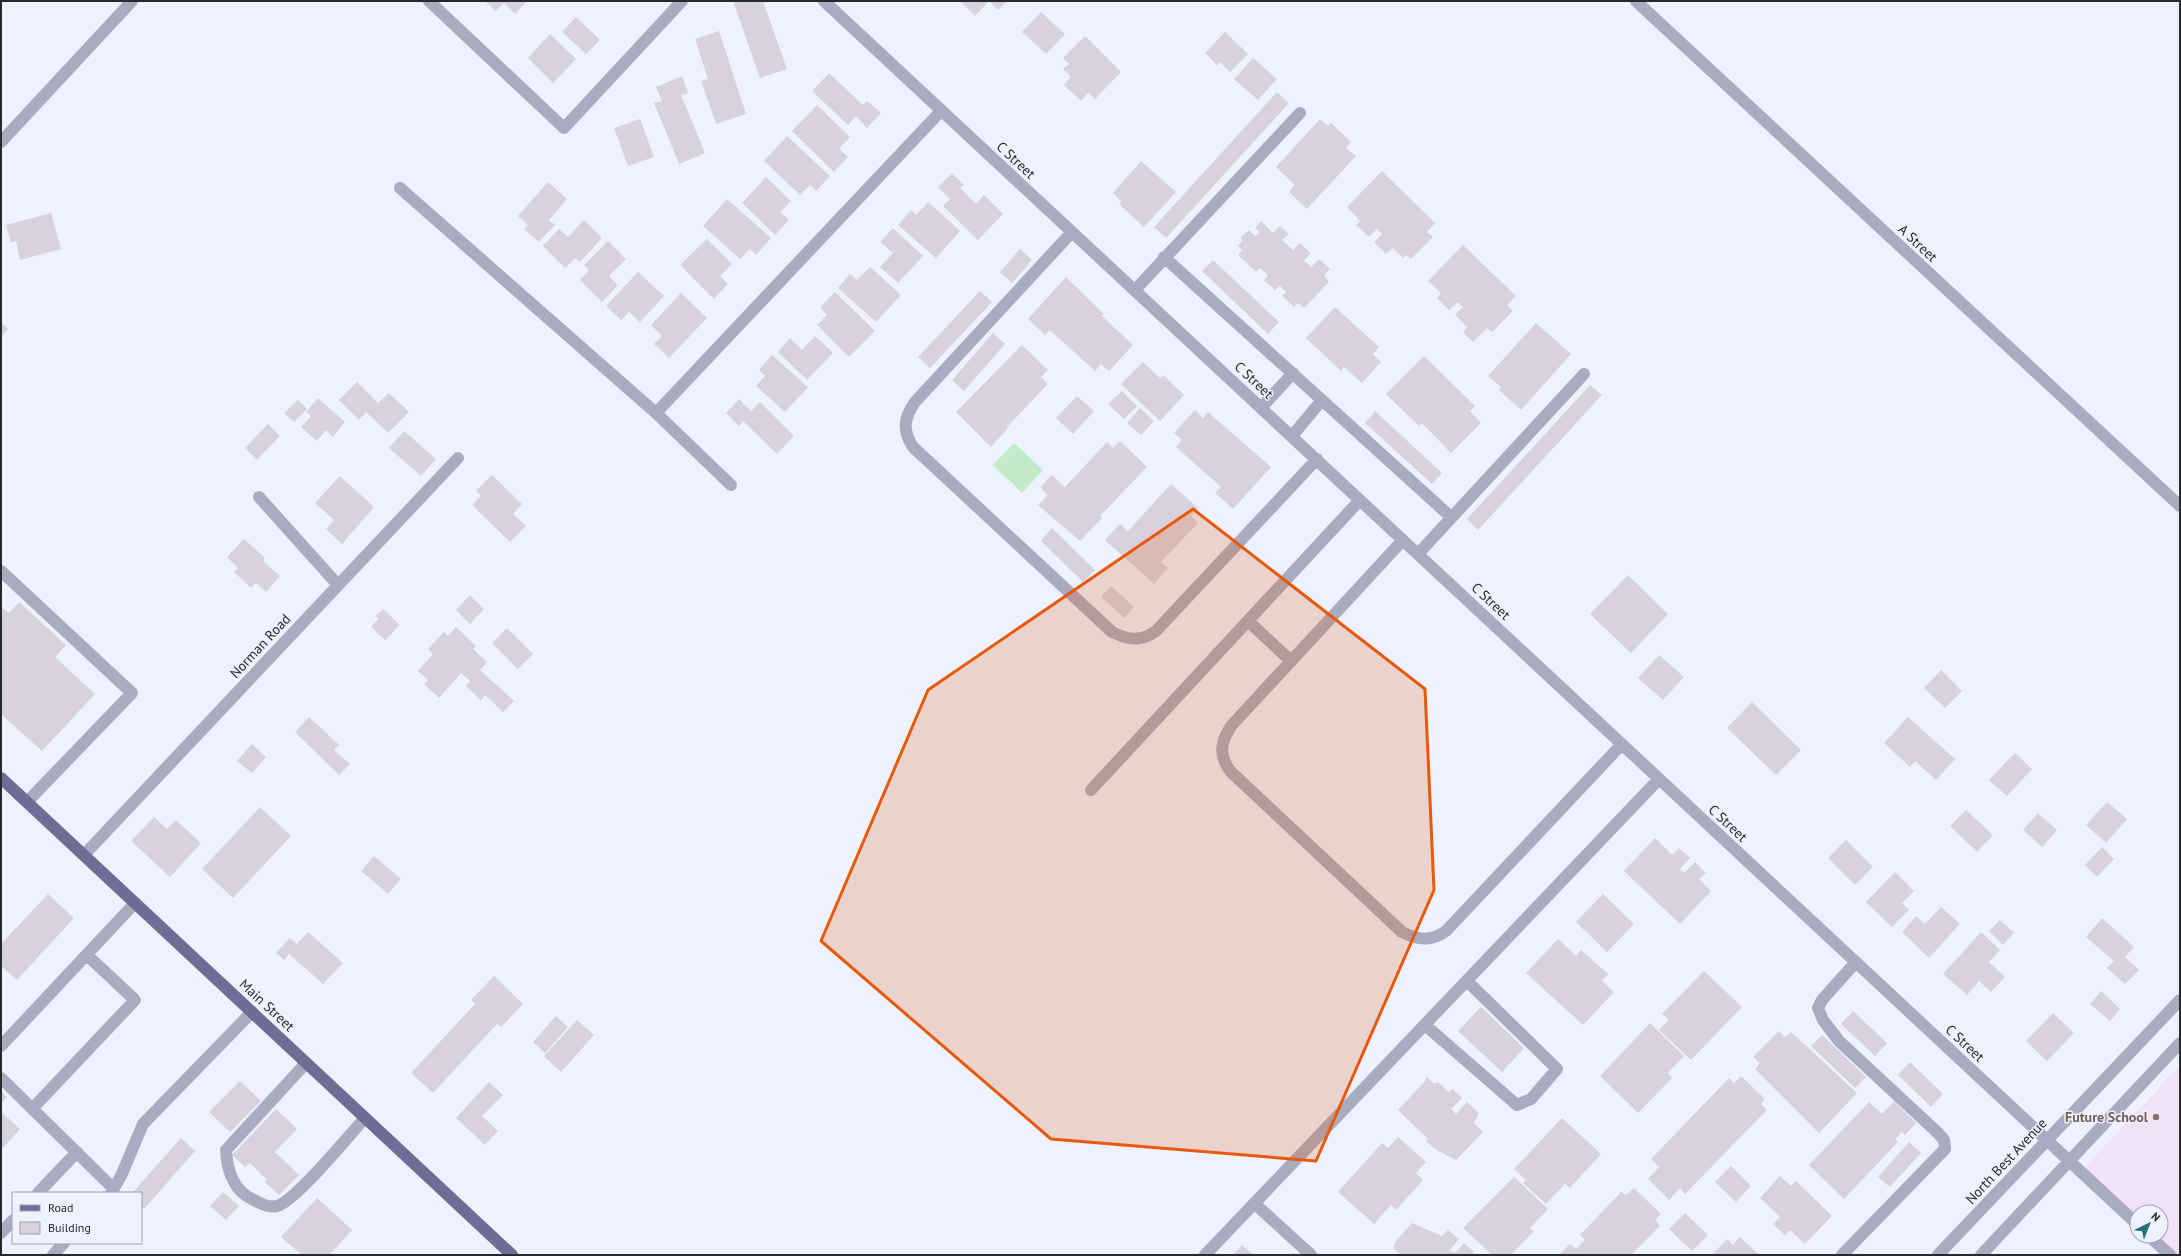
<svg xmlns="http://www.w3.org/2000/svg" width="2181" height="1256" viewBox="0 0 2181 1256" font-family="'PT Sans',sans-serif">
  <rect width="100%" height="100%" fill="#edf2fe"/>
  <path fill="#f1e2f6" d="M2180,1066V1255H2174L2154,1236H2161V1212H2137V1220L2083,1169Z"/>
  <path fill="#c4ebc7" d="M1014,443L1043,470L1022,493L993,465Z"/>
  <path fill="#d7d2dd" d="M485,1H527L515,14L504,3L496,11Z
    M733,1H763L787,69L760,78Z
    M960,1H1007L998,10L989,1L975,16Z
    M1041,12L1065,34L1046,54L1022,32Z
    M576,17L600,40L586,54L562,32Z
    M719,31L746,114L716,124L701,81L708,79L695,39Z
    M1225,32L1248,54L1230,72L1220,62L1217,65L1205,53Z
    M550,34L576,59L553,83L528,58Z
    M1085,36L1121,72L1095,99L1088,93L1081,101L1064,85L1071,77L1063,69L1069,64L1063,58Z
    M1253,58L1277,79L1258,100L1234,79Z
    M829,73L863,105L867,101L881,113L867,128L856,116L848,125L812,91Z
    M682,76L688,93L681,95L705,153L679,164L654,103L662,101L656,87Z
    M1277,92L1289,103L1166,238L1154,227Z
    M817,105L850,137L839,149L848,157L834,172L792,131Z
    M640,119L654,157L628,166L614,128Z
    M1320,119L1328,126L1331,123L1351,142L1346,148L1356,156L1307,209L1289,192L1295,185L1276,167Z
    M787,136L830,176L816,191L810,185L800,195L764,161Z
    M1141,161L1176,192L1144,227L1119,204L1121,201L1113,193Z
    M1382,171L1435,223L1427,232L1433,237L1411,259L1406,255L1403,258L1393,248L1386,254L1374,242L1382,234L1377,229L1369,237L1356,225L1360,221L1347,207Z
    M952,173L964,185L960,188L976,204L984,195L1003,214L978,240L943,206L950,199L938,187Z
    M766,177L791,201L780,212L789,220L775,235L742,203Z
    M548,182L567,199L549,220L555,225L539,242L524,229L528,225L518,216Z
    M727,199L771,238L756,255L750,249L740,259L703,226Z
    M928,202L960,231L936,258L898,225L911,210L916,215Z
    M51,213L61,249L20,260L16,241L11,243L6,225Z
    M584,220L602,238L580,262L575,258L565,268L543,246L559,229L568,237Z
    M1261,221L1273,233L1280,226L1289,234L1282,240L1293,250L1300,243L1311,253L1304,261L1311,267L1319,259L1330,269L1324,275L1329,282L1304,308L1298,303L1294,307L1282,296L1286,292L1280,286L1275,290L1264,280L1268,275L1260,268L1256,272L1238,255L1242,250L1238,246L1242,241L1241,237L1249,230L1255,236L1260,232L1255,228Z
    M893,228L923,256L898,283L880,267L893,253L880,242Z
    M707,239L732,264L720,276L728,284L714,299L680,265Z
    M608,241L626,259L609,276L618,285L602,302L580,280L589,270L584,265Z
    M1463,245L1516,296L1507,305L1513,311L1492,332L1487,328L1473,342L1463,332L1467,327L1455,315L1463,307L1458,302L1449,310L1437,298L1441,293L1428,281Z
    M1020,249L1032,260L1012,283L1000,272Z
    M1213,260L1279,322L1268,334L1202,271Z
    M870,267L901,295L876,322L838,288L850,274L857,280Z
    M638,272L664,296L640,322L629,312L621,320L606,306Z
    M1066,277L1104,314L1102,316L1133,345L1109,371L1101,364L1095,371L1050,330L1045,335L1028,319Z
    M980,291L992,302L930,368L918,357Z
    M835,292L875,331L849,357L817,325L827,315L820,307Z
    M681,293L707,318L669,358L654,344L662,336L651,325Z
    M1335,307L1379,347L1373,354L1381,362L1362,383L1344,367L1341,371L1306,338Z
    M1,322L8,329L1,337Z
    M1536,323L1571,354L1521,410L1499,390L1501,387L1488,376Z
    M993,333L1005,344L964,391L952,380Z
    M815,336L833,353L807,380L778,352L790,338L802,350Z
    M1022,345L1048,370L1041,377L1048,384L1007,427L1008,428L991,447L956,412Z
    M772,355L808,387L785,412L756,386L765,376L759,370Z
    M1424,356L1475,406L1470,411L1481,423L1451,453L1422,423L1419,426L1386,394Z
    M1143,362L1160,378L1163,375L1184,395L1160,421L1121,384Z
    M357,382L378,403L389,393L409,412L388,433L366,412L359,420L339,400Z
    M1590,385L1602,395L1478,530L1467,519Z
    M1122,391L1137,406L1124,419L1108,404Z
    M1077,396L1094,411L1073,434L1056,418Z
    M318,398L345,422L333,437L326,430L317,441L301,427L311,416L306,412Z
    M739,399L751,411L760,402L794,436L777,454L743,421L739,426L726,413Z
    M298,400L307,409L294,422L284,413Z
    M1140,408L1154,421L1141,435L1127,423Z
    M1195,410L1203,418L1208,412L1271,467L1233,509L1215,493L1221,487L1176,447L1182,440L1174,433Z
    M1375,411L1442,473L1432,484L1365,423Z
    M268,424L280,436L257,460L245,448Z
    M404,431L436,459L421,476L389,448Z
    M1120,441L1147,467L1100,516L1102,518L1080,541L1038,505L1048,495L1040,487L1052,475L1065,487L1107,442L1113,448Z
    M492,475L522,504L513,514L526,526L510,542L472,505L481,496L476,491Z
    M340,476L374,507L342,544L326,529L334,520L315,503Z
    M1171,484L1198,508L1191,516L1198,523L1161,562L1168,568L1154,584L1105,540L1120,524L1128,531Z
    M1052,528L1095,570L1083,582L1041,541Z
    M244,539L265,558L263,561L280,576L266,592L256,583L251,588L234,572L238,568L227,557Z
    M1628,575L1668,614L1631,653L1590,614Z
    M1111,586L1134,607L1124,618L1101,597Z
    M470,595L484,609L470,624L456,610Z
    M19,602L66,645L55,657L95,694L42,751L1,714V607L9,613Z
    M383,609L400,625L385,640L371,627L378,619L376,616Z
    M456,627L476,646L473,649L487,662L480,670L514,701L503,712L485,695L481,700L466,686L470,681L461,673L439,698L424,684L428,680L418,671L433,654L428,649L444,632L448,636Z
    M507,628L533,654L518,669L492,643Z
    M1659,655L1684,677L1663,700L1638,678Z
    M1941,670L1962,691L1945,708L1924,688Z
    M1752,702L1801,750L1776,775L1727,728Z
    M309,717L339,745L334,750L350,764L339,775L295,732Z
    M1908,717L1955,759L1936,780L1915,761L1910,767L1884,743Z
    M252,744L266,757L252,773L237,761Z
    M2015,753L2032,769L2007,796L1989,780Z
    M2107,802L2127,819L2106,843L2086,825Z
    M260,807L291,836L233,898L202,869Z
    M1966,810L1993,835L1977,852L1950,826Z
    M2038,813L2057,830L2042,847L2023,830Z
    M154,817L167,829L176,820L201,843L170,877L131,841Z
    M1655,838L1672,855L1679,848L1690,858L1680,869L1684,873L1695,862L1706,873L1699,879L1711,891L1680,924L1624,871Z
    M1846,840L1873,867L1855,885L1828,858Z
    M2102,847L2114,859L2097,877L2085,865Z
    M374,856L401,879L388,894L361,871Z
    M1895,872L1914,891L1902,903L1909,910L1892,927L1866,902Z
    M48,894L74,918L17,980L1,966V944Z
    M1603,894L1634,924L1607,952L1576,922Z
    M1941,907L1960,924L1929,958L1902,932L1916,916L1925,924Z
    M2102,918L2134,947L2125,957L2139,970L2125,984L2107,968L2114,961L2086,937Z
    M2000,920L2014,933L2003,945L1989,931Z
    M308,932L343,963L323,984L289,954L284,960L276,953L290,938L297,944Z
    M1981,932L2000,950L1989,962L2005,977L1991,992L1979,981L1967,995L1943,974Z
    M1558,939L1576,956L1581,950L1608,974L1602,981L1614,992L1583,1025L1526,973Z
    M1704,971L1742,1007L1691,1060L1659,1030L1669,1020L1662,1014Z
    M494,976L523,1004L501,1027L497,1024L433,1093L411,1073L475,1004L471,1000Z
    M2101,991L2120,1009L2110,1021L2090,1004Z
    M1481,1007L1524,1048L1502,1072L1458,1031Z
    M1853,1011L1887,1043L1875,1056L1841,1024Z
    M2053,1013L2074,1033L2047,1061L2026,1041Z
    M556,1016L568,1027L545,1053L533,1042Z
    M577,1020L594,1035L561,1072L544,1056Z
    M1650,1023L1684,1056L1668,1073L1672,1078L1638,1113L1600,1076Z
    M1779,1031L1785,1037L1791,1032L1857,1093L1819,1133L1755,1069L1760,1063L1753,1057Z
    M1822,1035L1866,1077L1855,1088L1811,1046Z
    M1910,1062L1943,1094L1931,1107L1898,1075Z
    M1741,1076L1765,1099L1761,1104L1767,1110L1685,1194L1680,1188L1669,1200L1648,1179L1659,1167L1651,1159L1729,1078L1734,1083Z
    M1427,1077L1434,1084L1438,1082L1449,1092L1453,1089L1462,1098L1451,1109L1456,1114L1467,1102L1479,1113L1474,1123L1483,1132L1456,1160L1435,1149L1426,1141L1428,1139L1398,1110L1424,1082Z
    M240,1081L261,1101L230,1132L209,1112Z
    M489,1082L503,1095L482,1116L498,1131L485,1145L456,1118Z
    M1,1091L7,1097L1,1104Z
    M1894,1101L1916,1123L1905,1135L1902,1132L1895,1139L1898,1142L1844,1199L1809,1165L1869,1102L1882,1114Z
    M276,1109L297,1129L275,1152L299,1175L279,1195L265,1182L267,1180L250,1163L245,1167L232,1155Z
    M1,1112L20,1129L1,1150Z
    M1562,1118L1601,1154L1570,1188L1565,1184L1546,1204L1523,1183L1526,1180L1514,1169Z
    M1398,1137L1426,1162L1416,1173L1423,1180L1396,1210L1391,1205L1374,1224L1338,1192L1382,1143L1388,1148Z
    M181,1138L195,1151L144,1209L141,1206V1193H132Z
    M1909,1142L1921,1153L1890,1187L1878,1177Z
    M1731,1166L1751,1186L1736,1202L1715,1182Z
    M1780,1176L1791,1186L1796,1181L1832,1216L1805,1244L1790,1230L1785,1235L1773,1224L1780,1217L1760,1198Z
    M1514,1177L1548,1209L1530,1228L1534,1231L1511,1255H1492L1463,1228Z
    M1634,1188L1661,1214L1655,1220L1660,1226L1631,1255H1559L1570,1244L1576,1249L1585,1240L1580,1235L1621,1192L1626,1195Z
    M223,1192L239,1206L226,1220L210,1206Z
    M317,1198L352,1230L329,1255H302L281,1237Z
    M1685,1213L1708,1235L1692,1251L1669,1229Z
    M1412,1223L1442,1236L1448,1230L1459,1239L1449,1251L1455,1253L1464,1243L1474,1252L1473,1255H1402L1393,1248L1396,1241Z
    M1740,1237L1759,1255H1712L1727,1239L1733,1245Z
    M1242,1245L1253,1255H1233Z"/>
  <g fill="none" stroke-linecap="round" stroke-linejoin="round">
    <path stroke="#aaaac0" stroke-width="12" d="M429,1L564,128L682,1
      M824,1L2137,1224
      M1636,1L2180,506
      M1,142L132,1
      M400,188L656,413L731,485
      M1072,232L915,402C904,418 902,430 913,447L1112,632C1128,640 1141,642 1156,631L1317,459
      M1164,257L1451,517
      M1135,290L1300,113
      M1261,408L1293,373
      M656,413L941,111
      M1292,436L1322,400
      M259,497L338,585
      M1403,540L1231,726C1221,742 1218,754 1230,771L1402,932C1418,940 1431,942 1446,931L1622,744
      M1418,554L1584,374
      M1,571L132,693L27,802
      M1248,621L1291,661
      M1091,790L1360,500
      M84,855L458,458
      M1425,1025L1517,1105L1531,1099L1557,1069L1467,981
      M1,1046L135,903
      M306,1063L226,1150C227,1169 233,1190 252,1199C260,1203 267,1208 277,1206C295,1202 350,1134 365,1118
      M1,1078L114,1189
      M33,1108L135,1000L87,955
      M38,1193L77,1152
      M111,1193L121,1176L143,1124L252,1012
      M1254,1203L1311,1255
      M1,1233L13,1220
      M2149,1236L2170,1255
      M53,1255L64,1243
      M1205,1255L1659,779
      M1842,1255L1945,1149L1944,1140L1938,1133L1839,1041L1823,1020L1818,1008L1822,1000L1856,962
      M1938,1255L2180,1000
      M1981,1255L2180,1043"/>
    <path stroke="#6e6d95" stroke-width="12" d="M1,778L512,1255"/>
  </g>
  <path fill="#e8590c" fill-opacity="0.2" stroke="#e8590c" stroke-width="3" stroke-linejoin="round" d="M1193,509L1425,689L1434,890L1316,1161L1051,1139L821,941L928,690Z"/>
  <circle fill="#8d6e63" stroke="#edf2fe" stroke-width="1.5" cx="2156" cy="1117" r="4"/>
  <g text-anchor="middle" stroke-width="3" stroke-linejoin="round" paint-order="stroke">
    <g font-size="14" fill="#27292d" stroke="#edf2fe">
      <text transform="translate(1016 160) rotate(43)" y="5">C Street</text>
      <text transform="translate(1918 243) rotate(43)" y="5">A Street</text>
      <text transform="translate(1254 380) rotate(43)" y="5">C Street</text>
      <text transform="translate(1491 601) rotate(43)" y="5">C Street</text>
      <text transform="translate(260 646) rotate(-47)" y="5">Norman Road</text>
      <text transform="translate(1728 823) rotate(43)" y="5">C Street</text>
      <text transform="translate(267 1005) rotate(43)" y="5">Main Street</text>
      <text transform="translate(1965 1043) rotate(43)" y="5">C Street</text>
      <text transform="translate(2006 1161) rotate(-47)" y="5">North Best Avenue</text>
    </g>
    <g font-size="14" font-weight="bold" fill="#785e54" stroke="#edf2fe" text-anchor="end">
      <text x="2148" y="1122">Future School</text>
    </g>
  </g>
  <rect width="2181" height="1256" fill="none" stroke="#27292d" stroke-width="4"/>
  <rect x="12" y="1192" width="130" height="52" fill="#edf2fe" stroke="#9ea2aa"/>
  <rect x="20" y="1205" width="20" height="6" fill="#6e6d95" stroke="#9ea2aa"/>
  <text x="48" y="1212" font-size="12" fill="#27292d">Road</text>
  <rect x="20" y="1222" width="20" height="12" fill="#d7d2dd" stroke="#9ea2aa"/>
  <text x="48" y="1232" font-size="12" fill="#27292d">Building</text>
  <g transform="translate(2149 1224) rotate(43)"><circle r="19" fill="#edf2fe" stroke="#9ea2aa"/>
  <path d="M0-3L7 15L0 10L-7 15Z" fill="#276f7b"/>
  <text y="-6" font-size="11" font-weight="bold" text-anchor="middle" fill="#27292d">N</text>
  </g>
</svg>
